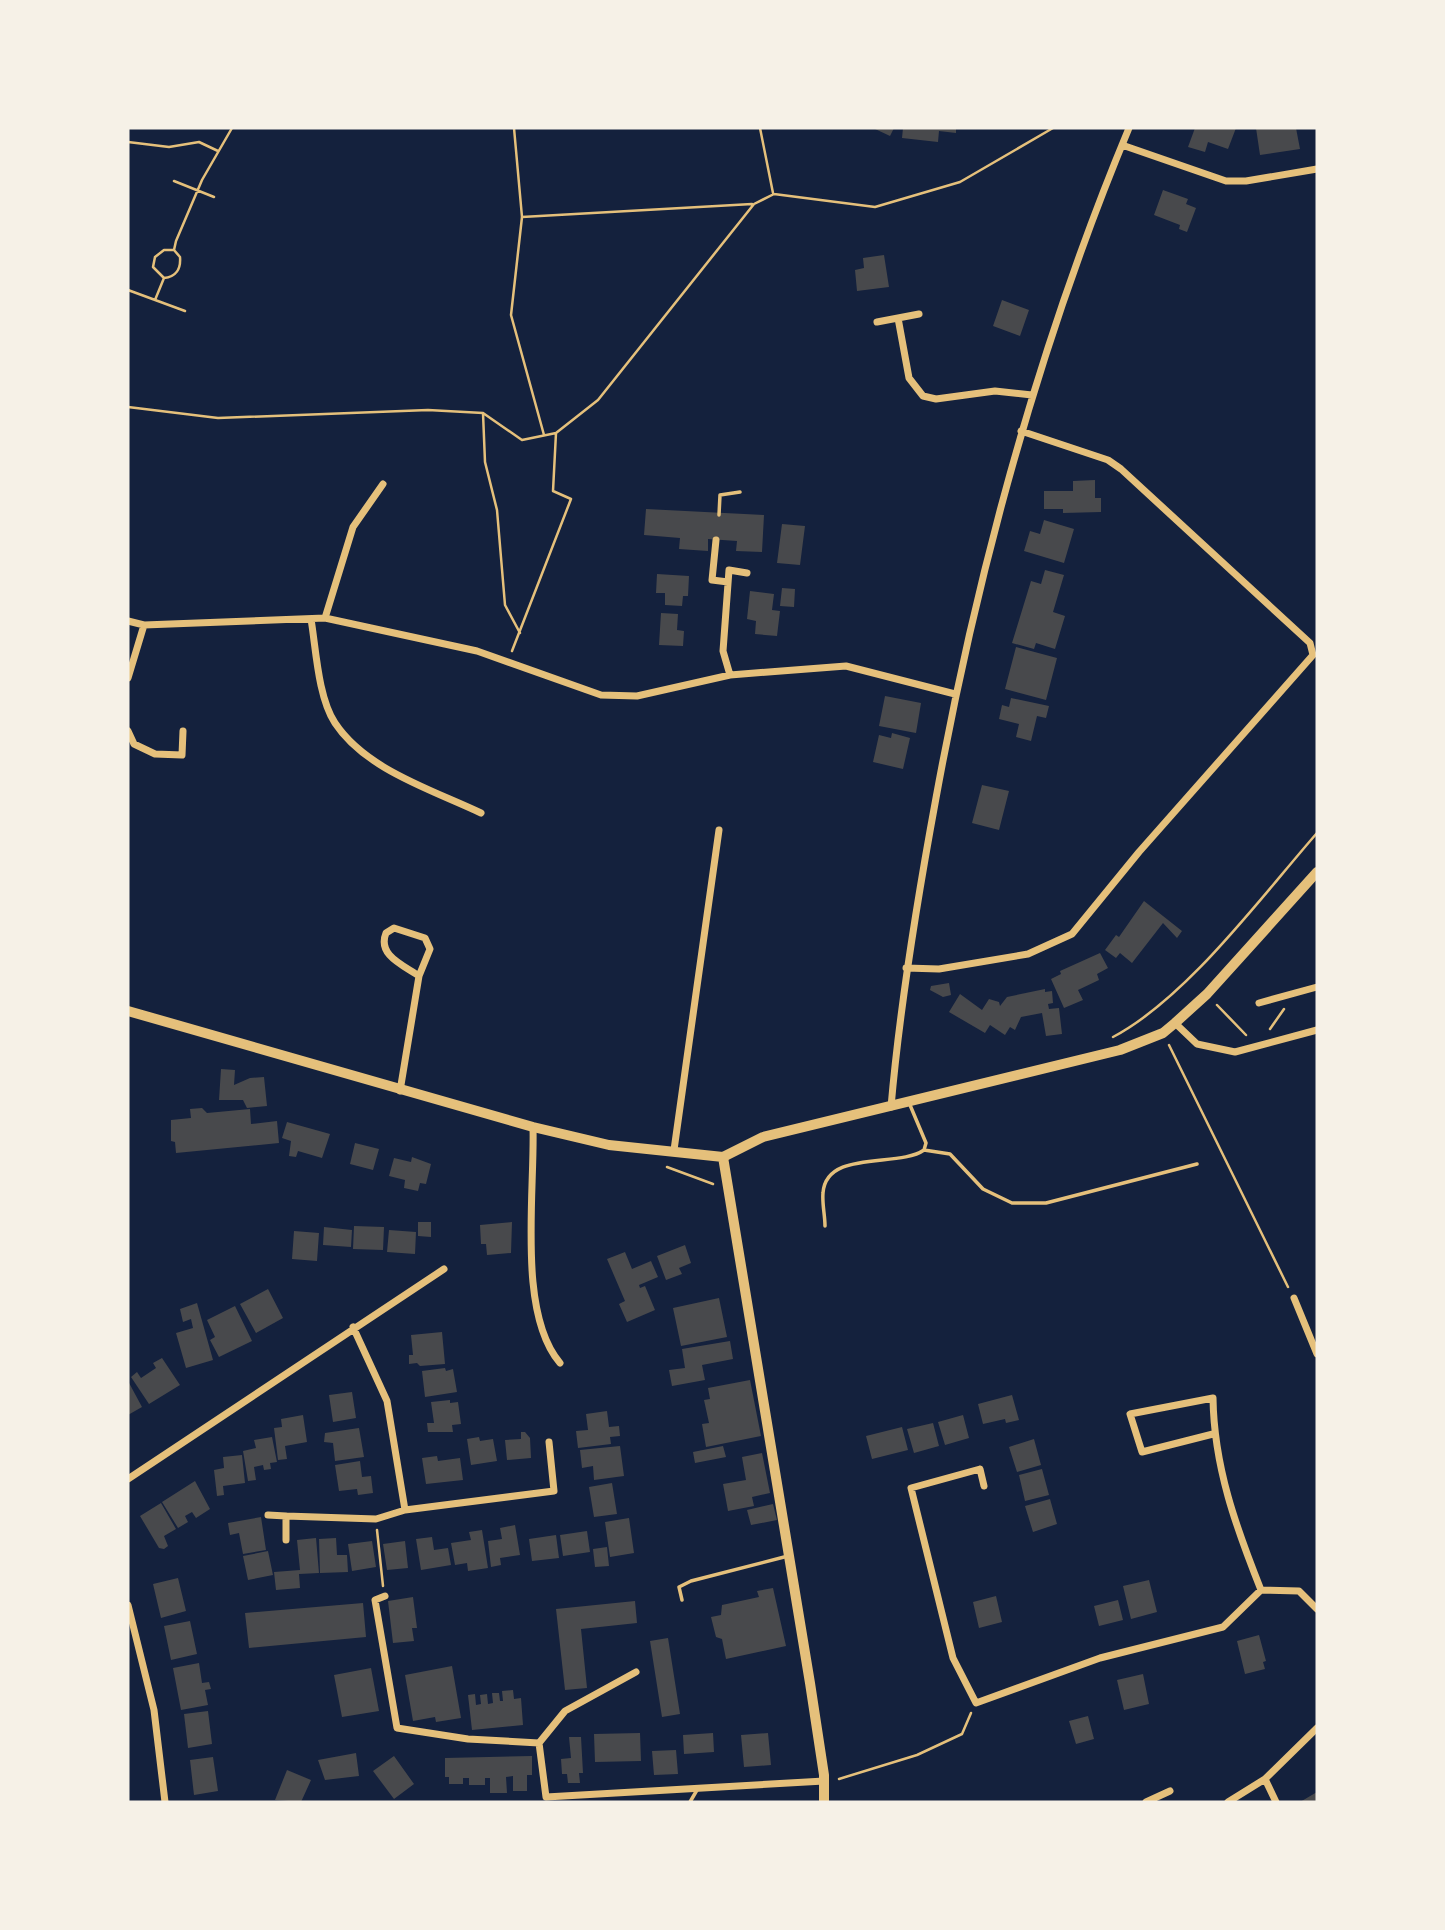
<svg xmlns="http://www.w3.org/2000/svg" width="1445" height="1930" viewBox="0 0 1445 1930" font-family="Roboto,sans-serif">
  <rect width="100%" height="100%" fill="#14213d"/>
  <path fill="#48494c" d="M873,128H894L890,136Z
    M903,128H956V133L939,131L938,142L902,138Z
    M1195,128H1236L1228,149L1208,142L1205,152L1188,147Z
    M1256,128H1296L1300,149L1260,155Z
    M1163,190L1188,199L1186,204L1196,208L1187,232L1179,229L1180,225L1154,215Z
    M884,255L889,287L857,291L855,270L864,268L863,258Z
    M1002,300L1029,310L1020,336L993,326Z
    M1095,480V498H1101V512L1063,513V509H1044V491H1073V481Z
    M646,509L764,515L762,552L736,551L737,541L708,539V551L679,549L680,538L644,535Z
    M1044,520L1074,529L1064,563L1024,551L1030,531L1040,534Z
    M782,524L805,526L800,565L777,563Z
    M1045,570L1064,575L1053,612L1065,616L1055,649L1036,643L1034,649L1012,643L1031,581L1041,584Z
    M657,574L689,576L688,596H683L682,606L665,605V593H656Z
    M782,588L795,589L794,607L780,606Z
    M750,591L774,594L772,610L780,611L777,636L755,634L756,621L747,619Z
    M661,613L678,614L677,630L684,631L683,646L659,645Z
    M1016,647L1057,658L1046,700L1005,689Z
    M885,696L921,703L916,733L879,726Z
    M1011,698L1049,706L1046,718L1037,716L1031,741L1016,737L1019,724L999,719L1002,705L1009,707Z
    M892,733L910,738L903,769L873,762L879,735L891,738Z
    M982,785L1009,791L999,830L972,823Z
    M1144,901L1182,931L1177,938L1163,923L1132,963L1120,953L1116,958L1105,950L1116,935L1119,937Z
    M1100,953L1108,968L1097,974L1099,980L1078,990L1083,1000L1064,1008L1051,979L1061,974L1060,971Z
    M949,983L951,995L943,997L930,990L931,986Z
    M1045,989V992L1052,991L1053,1003L1048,1004L1049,1009L1059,1008L1062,1034L1046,1036L1042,1013L1021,1017L1015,1030L1010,1027L1005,1035L990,1025L985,1033L949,1012L960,994L982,1010L989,999L999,1002L1000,1006L1007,997Z
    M221,1069L235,1070L234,1085L250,1078L264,1077L267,1106L247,1108L243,1100H219Z
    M202,1108L207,1113L250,1109L251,1124L277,1121L279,1143L176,1153L175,1142L171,1141V1120L191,1118L190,1109Z
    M287,1122L330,1134L322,1158L298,1151L296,1157L289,1156L291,1141L282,1138Z
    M355,1143L379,1149L373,1170L350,1164Z
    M412,1157L431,1164L426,1184L420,1183L418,1191L404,1188L405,1180L389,1176L394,1158L411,1162Z
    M418,1222H431V1237L418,1236Z
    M512,1222L511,1253L487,1255L486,1244H481L480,1225Z
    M354,1226L384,1227L383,1250L353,1249Z
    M324,1227L352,1230L351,1247L323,1245Z
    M389,1230L416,1232L415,1254L387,1252Z
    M294,1231L319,1233L317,1261L292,1259Z
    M685,1245L691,1263L679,1268L682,1274L666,1280L657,1256Z
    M625,1252L632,1269L651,1261L658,1277L639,1285L640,1288L645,1286L655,1310L627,1322L619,1304L625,1301L607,1259Z
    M268,1289L283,1318L256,1333L240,1304Z
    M719,1298L727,1337L681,1346L673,1308Z
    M197,1303L213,1360L186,1368L176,1333L193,1328L191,1319L183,1322L180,1309Z
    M235,1306L252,1341L219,1357L210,1340L215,1337L207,1320Z
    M442,1332L445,1364L420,1366L417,1363L409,1364V1355H413L411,1335Z
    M730,1341L733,1359L702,1365L705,1380L672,1386L669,1370L685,1368L682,1349Z
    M162,1358L180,1385L149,1404L131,1377L137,1372L141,1378L156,1368L153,1363Z
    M445,1368L446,1371L453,1369L457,1392L425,1397L422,1371Z
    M750,1380L761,1436L706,1447L702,1424L709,1423L704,1400L710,1399L708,1388Z
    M128,1381L142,1407L128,1415Z
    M352,1392L356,1418L333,1422L329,1395Z
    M1012,1395L1019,1420L1006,1423L1005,1419L983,1424L978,1404Z
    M450,1400V1403L458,1402L461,1424L452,1425L453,1432H428L427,1423H434L431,1402Z
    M607,1411L609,1427L619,1426L620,1436L610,1437L611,1444L578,1448L576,1431L588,1430L586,1414Z
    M303,1415L307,1442L285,1446L287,1459L278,1460L274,1428L282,1427L281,1419Z
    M963,1415L969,1438L945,1445L938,1422Z
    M933,1423L939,1446L914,1453L907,1429Z
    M902,1427L908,1450L872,1459L866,1436Z
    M359,1428L364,1457L335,1461L333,1443L324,1442L325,1433Z
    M521,1432H525L530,1438L531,1458L507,1460L505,1440L521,1439Z
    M272,1437L277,1462L270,1463L271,1469L264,1470L263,1465L254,1467L256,1480L248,1481L243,1451L256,1448L254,1440Z
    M479,1437L480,1441L493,1439L497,1461L471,1465L467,1439Z
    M1034,1439L1041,1465L1017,1472L1009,1447Z
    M620,1446L624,1476L594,1480L593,1466L582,1468L580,1450Z
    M723,1446L726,1457L695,1463L693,1452Z
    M762,1453L770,1493L752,1497L754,1506L728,1511L723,1484L746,1480L742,1457Z
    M242,1455L245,1483L223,1486L224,1495L217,1496L214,1470L224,1468L223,1457Z
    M437,1456L438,1461L460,1458L463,1480L426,1484L422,1458Z
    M360,1461L362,1477L371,1476L373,1493L358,1495L357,1489L339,1491L335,1465Z
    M1042,1469L1049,1495L1025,1501L1019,1475Z
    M195,1481L210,1509L196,1518L192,1512L185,1516L188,1522L178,1528L162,1502Z
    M612,1483L617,1514L594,1517L589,1487Z
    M1050,1499L1057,1524L1033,1532L1025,1506Z
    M161,1503L176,1529L164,1536L168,1546L164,1549L159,1548L140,1516Z
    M773,1504L777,1520L751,1525L747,1510Z
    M261,1517L266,1550L243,1554L239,1533L230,1535L228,1523Z
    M629,1518L634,1553L610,1557L605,1522Z
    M515,1525L520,1555L500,1558L501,1565L491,1567L488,1541L502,1539L500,1528Z
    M482,1530L488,1568L468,1571L467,1563L455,1565L451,1543L471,1540L469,1532Z
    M587,1531L590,1552L563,1556L560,1535Z
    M556,1535L559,1558L532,1561L529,1539Z
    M432,1537L434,1550L448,1548L451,1565L421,1570L416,1539Z
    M316,1538L319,1573L299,1574L300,1588L276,1590L274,1572L300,1570L297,1540Z
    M336,1538L337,1555H347L348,1572L320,1573L319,1539Z
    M372,1541L376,1567L352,1571L348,1544Z
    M405,1541L408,1568L387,1570L383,1544Z
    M607,1547L609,1566L595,1567L593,1549Z
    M268,1551L273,1575L248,1580L243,1556Z
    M178,1578L186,1611L161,1618L153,1584Z
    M1149,1580L1157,1612L1131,1619L1123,1586Z
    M773,1588L786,1646L726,1659L722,1639L716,1637L711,1617L721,1615L722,1605L759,1597L757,1591Z
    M996,1596L1002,1622L979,1628L973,1602Z
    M413,1597L417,1628H412L414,1641L393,1643L388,1601Z
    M1118,1600L1123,1620L1099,1626L1094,1606Z
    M635,1601L637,1623L581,1629L587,1688L565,1690L556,1609Z
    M363,1603L366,1637L249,1648L245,1613Z
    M190,1621L197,1654L171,1660L164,1626Z
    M1259,1635L1266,1661L1263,1662L1265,1669L1245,1674L1237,1641Z
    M668,1638L680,1714L662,1717L650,1641Z
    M199,1663L202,1683L209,1682L211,1689L205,1690L208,1705L181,1710L173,1668Z
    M452,1666L461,1718L436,1722L435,1717L413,1721L405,1675Z
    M371,1668L379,1711L342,1717L334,1675Z
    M1143,1674L1149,1704L1124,1710L1117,1680Z
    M513,1690L514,1699L521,1698L523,1725L472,1730L468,1695L475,1694L476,1705L481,1704L480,1695L487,1694L488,1704L493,1703L492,1693H499L500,1701H503L502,1691Z
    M208,1711L212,1744L188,1748L184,1714Z
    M1088,1716L1094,1739L1076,1744L1069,1721Z
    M640,1733L641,1761L595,1762L594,1734Z
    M713,1733L714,1752L684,1754L683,1735Z
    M768,1733L771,1765L744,1767L741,1735Z
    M569,1737H581L583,1773H579L580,1783H568L567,1774H562L561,1759L571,1758Z
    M676,1750L678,1774L654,1775L652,1751Z
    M356,1753L359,1776L325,1780L318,1760Z
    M394,1756L414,1784L394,1799L373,1771Z
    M532,1756V1775H527V1791H513V1776L506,1777L507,1793H490V1778H485V1785H469V1778H463V1784H449V1777H445V1758Z
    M213,1757L218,1791L194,1795L190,1760Z
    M287,1770L311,1780L301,1802L275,1800Z
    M1317,1792V1802H1300Z"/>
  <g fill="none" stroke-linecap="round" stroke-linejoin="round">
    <path stroke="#e5c07b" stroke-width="2.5" d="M514,128L522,217L511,315L544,435
      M760,128L773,193
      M128,142L169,147L199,142L218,151
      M174,181L214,197
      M522,217L752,204
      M164,278L153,267L155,257L164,250H174
      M128,290L185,311
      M155,300L164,278C176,277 181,269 180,257L174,250L176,241L202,180L232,128
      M128,407L218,418L428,410L483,413
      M520,633L505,605L497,510L485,462L483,413L522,440L556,433
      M512,651L571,499L553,491L556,433L598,400L754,204L774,194L875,207L960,182L1053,128
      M1217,1005L1246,1035
      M1270,1029L1284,1009
      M1113,1037C1187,998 1261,897 1317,833
      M1169,1045L1288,1287
      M667,1167L713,1184
      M377,1530L383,1586
      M839,1779L917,1755L962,1734L971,1713"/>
    <path stroke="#e5c07b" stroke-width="3.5" d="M719,515L720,495L740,492
      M924,1150L950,1154L983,1189L1012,1203H1046L1197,1164
      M825,1226C825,1215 822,1204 823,1193C826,1149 899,1168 924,1150L926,1143L910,1105
      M682,1600L679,1587L691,1581L788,1556
      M690,1802L697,1790"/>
    <path stroke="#e5c07b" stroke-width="7" d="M1122,145L1226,181H1246L1317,169
      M898,318L909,378L923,396L936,399L995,391L1032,395
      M877,322L919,314
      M716,540L712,580L728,582
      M325,618L353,527L383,484
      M311,619C316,649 318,697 335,723C366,770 433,790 481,813
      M128,621L144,625L325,618L477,651L601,695L637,696L730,675L846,666L955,694
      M730,675L723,651L729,570L747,573
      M128,678L144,625
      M128,731L134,744L155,754L182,755L183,731
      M906,968L939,969L1028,954L1072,934L1139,852L1313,655L1310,643L1121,469L1108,460L1021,431
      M1259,1003L1317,987
      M1175,1023L1197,1044L1235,1052L1317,1030
      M400,1091L419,976C403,965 377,955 386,933L394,928L425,938L430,949L419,976
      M891,1107C900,1003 917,901 936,798C978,568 1039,344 1129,128
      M533,1127C535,1192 517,1313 560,1363
      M674,1150L719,830
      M1294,1298L1317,1354
      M353,1327L387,1401L405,1510
      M1213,1434L1142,1452L1130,1414L1213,1398C1214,1467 1236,1527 1261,1590L1299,1591L1317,1609
      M128,1479L444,1269
      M984,1486L980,1469L911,1488L953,1658L976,1703L1100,1658L1223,1627L1261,1590
      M268,1515L286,1516
      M286,1540V1516L376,1519L405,1510L554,1491L549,1442
      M385,1596L375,1600L397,1728L468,1739L539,1743L546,1797L824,1781
      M128,1605L154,1710L165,1802
      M539,1743L565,1711L636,1672
      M1265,1779L1276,1802
      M1146,1802L1170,1791
      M1228,1802L1265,1779L1317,1728"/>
    <path stroke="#e5c07b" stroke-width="10" d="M723,1157L763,1137L1120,1050L1163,1033L1175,1023L1207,994L1317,872"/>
    <path stroke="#e5c07b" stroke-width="10" d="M128,1011L533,1127L609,1145L723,1157L810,1683L824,1775V1802"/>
  </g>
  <rect width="1445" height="1930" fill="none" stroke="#f6f1e7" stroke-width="259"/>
</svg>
